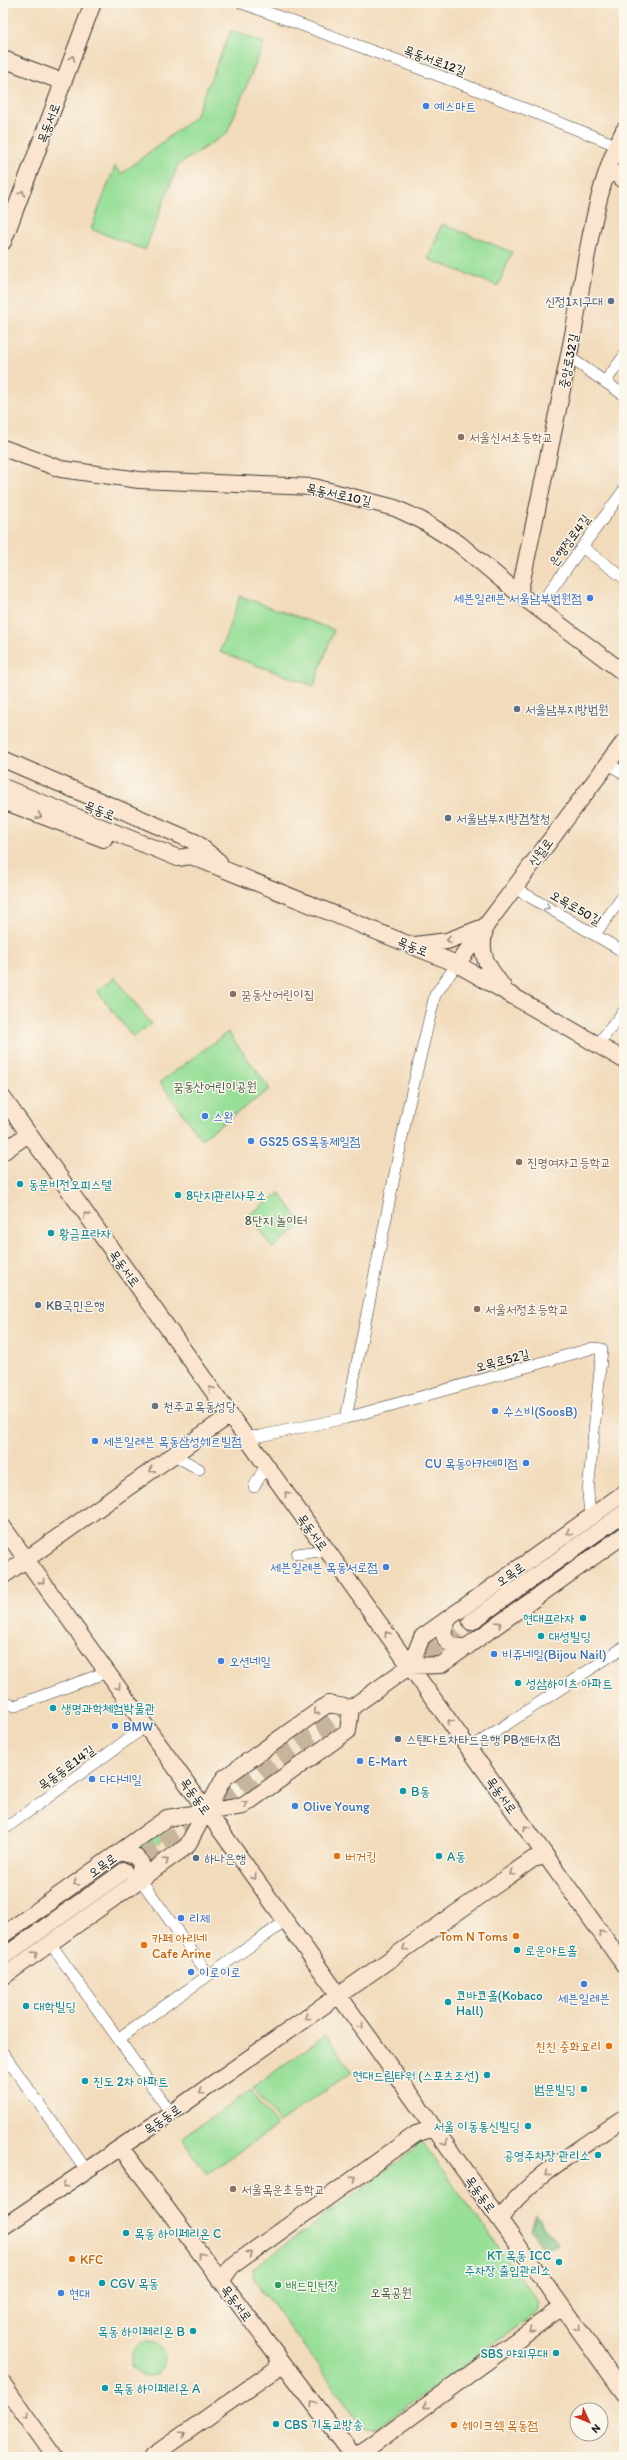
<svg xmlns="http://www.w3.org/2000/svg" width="627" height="2460" viewBox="0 0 627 2460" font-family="Itim,'Poor Story',sans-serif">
  <rect width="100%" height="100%" fill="#fbf7ec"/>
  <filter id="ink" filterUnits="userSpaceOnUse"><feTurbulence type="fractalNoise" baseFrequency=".025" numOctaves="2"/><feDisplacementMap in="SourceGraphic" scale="8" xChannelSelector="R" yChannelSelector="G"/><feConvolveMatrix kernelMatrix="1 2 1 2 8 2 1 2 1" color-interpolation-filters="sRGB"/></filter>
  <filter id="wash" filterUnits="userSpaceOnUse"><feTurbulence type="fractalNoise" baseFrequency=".012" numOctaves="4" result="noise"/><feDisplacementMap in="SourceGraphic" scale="16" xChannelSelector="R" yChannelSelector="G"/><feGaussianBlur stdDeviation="0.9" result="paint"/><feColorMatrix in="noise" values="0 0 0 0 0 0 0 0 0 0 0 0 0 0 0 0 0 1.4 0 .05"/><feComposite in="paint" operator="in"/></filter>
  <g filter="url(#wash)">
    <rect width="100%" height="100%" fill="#f2dbbb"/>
    <path fill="#98df98" stroke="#5a7e5a" d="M231,30L264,43L227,133L178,165L145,250L91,229L115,166L121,174L195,117Z
      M442,224L512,252L498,286L428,259Z
      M240,596L334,630L314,686L220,652Z
      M115,977L151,1024L133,1037L97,991Z
      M228,1032L270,1089L201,1139L160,1082Z
      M280,1193L303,1225L272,1248L249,1215Z
      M162,1824L169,1835L143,1854L136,1846Z
      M326,2035L352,2071L279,2123L253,2087Z
      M251,2090L276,2126L207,2174L182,2138Z
      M421,2140L538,2302L536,2313L379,2427L364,2428L254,2279L253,2268L414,2150Z
      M131 2359a17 17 0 1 1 34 0a17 17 0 1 1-34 0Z"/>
    <path fill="#7abe80" stroke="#4b6d4e" d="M536,2215L558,2244L549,2249L542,2247L531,2231Z"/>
  </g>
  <g filter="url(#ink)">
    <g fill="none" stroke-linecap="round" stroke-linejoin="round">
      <path stroke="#c7b59b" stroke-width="16" stroke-dasharray="16 8" stroke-linecap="butt" d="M406,1669L471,1622
        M124,1871L359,1702"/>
      <defs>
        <path id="street" d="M242,3L467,86L616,145
          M569,357L624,395
          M605,382L624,356
          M582,547L624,578
          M538,607L624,490
          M608,763L624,774
          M513,887L624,952
          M595,934L624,895
          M598,1044L624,1011
          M346,1418L408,1108L435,995L457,964
          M246,1437L260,1436L346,1418L593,1348L602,1349L588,1492L590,1517
          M174,1455L199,1469
          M254,1487L266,1465
          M297,1554L327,1550
          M3,1702L15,1706L107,1672
          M469,1749L624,1647
          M3,1830L146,1726
          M140,1879L209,1975
          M50,1943L171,2113
          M119,2038L286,1921
          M3,2053L87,2171"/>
        <path id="secondary" d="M3,59L63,82
          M609,169L624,180
          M3,242L93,3
          M3,448L61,469L139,480L314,487L395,508L421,520L458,543L519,594L624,673
          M519,594C538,506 557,418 574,329C586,263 594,190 624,130
          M3,759L195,842L219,862
          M3,787L178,858L191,856L457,964L624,1060
          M3,801L104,839
          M485,929C478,955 488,967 503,987
          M415,945L447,941L484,927
          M457,964L624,742
          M3,1098L624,1965
          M3,1152L28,1134
          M3,1527L624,2393
          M3,1576L230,1415
          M450,1617C438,1635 444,1648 467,1647
          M471,1622L624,1513
          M410,1666L441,1665L624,1535
          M119,1852L135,1856L141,1863L139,1875L134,1883
          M3,1935L167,1818L243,1806L348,1731L351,1708
          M3,1957L124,1871
          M3,1977L187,1846L224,1778L328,1704L351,1708L410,1666L422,1637L624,1493
          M121,2148L354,2457
          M500,2219C528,2178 583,2147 624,2118
          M3,2227L171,2113L533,1859L546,1856
          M221,2281L232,2266L416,2134L434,2128
          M3,2384L55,2457
          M151,2457L276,2369L279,2361L276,2353
          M356,2457L562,2307"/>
      </defs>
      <use href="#street" stroke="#3c3934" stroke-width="12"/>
      <use href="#secondary" stroke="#3c3934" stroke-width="18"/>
      <use href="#street" stroke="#fff" stroke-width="11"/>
      <use href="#secondary" stroke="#fce5cf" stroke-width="16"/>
    </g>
    <defs><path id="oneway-chevron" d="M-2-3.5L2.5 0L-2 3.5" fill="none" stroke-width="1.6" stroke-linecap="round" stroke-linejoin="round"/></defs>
    <g stroke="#978b7e">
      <use href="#oneway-chevron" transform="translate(72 58) rotate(-69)"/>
      <use href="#oneway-chevron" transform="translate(22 193) rotate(-69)"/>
      <use href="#oneway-chevron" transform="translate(39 816) rotate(22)"/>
      <use href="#oneway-chevron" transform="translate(449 940) rotate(166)"/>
      <use href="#oneway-chevron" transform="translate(86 1215) rotate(-126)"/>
      <use href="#oneway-chevron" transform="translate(211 1389) rotate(-126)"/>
      <use href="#oneway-chevron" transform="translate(152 1470) rotate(145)"/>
      <use href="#oneway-chevron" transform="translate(287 1494) rotate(-126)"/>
      <use href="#oneway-chevron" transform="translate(569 1532) rotate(145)"/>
      <use href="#oneway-chevron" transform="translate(42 1582) rotate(54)"/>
      <use href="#oneway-chevron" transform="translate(499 1624) rotate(-35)"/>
      <use href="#oneway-chevron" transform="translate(387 1634) rotate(-126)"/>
      <use href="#oneway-chevron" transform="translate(118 1687) rotate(54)"/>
      <use href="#oneway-chevron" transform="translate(316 1712) rotate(144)"/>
      <use href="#oneway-chevron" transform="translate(450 1722) rotate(-126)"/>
      <use href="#oneway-chevron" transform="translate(245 1804) rotate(-27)"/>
      <use href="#oneway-chevron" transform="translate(526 1828) rotate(-126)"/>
      <use href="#oneway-chevron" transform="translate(166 1861) rotate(-35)"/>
      <use href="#oneway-chevron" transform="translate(512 1873) rotate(145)"/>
      <use href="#oneway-chevron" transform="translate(254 1877) rotate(54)"/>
      <use href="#oneway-chevron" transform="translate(76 1883) rotate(145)"/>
      <use href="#oneway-chevron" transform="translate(601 1933) rotate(-126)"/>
      <use href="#oneway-chevron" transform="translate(405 1948) rotate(145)"/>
      <use href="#oneway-chevron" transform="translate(35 1954) rotate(-35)"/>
      <use href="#oneway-chevron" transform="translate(307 2017) rotate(145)"/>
      <use href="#oneway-chevron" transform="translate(361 2026) rotate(54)"/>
      <use href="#oneway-chevron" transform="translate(201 2092) rotate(145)"/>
      <use href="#oneway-chevron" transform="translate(445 2143) rotate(54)"/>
      <use href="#oneway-chevron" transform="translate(547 2174) rotate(141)"/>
      <use href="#oneway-chevron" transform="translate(354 2178) rotate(-36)"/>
      <use href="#oneway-chevron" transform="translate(65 2185) rotate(146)"/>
      <use href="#oneway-chevron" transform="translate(249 2254) rotate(-36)"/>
      <use href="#oneway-chevron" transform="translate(201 2255) rotate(-127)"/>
      <use href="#oneway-chevron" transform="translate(578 2328) rotate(54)"/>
      <use href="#oneway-chevron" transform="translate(531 2330) rotate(144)"/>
      <use href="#oneway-chevron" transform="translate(313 2404) rotate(-127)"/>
      <use href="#oneway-chevron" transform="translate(426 2406) rotate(144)"/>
      <use href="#oneway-chevron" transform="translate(26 2416) rotate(54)"/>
      <use href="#oneway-chevron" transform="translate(183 2434) rotate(-35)"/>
    </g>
    <use stroke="#999" href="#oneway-chevron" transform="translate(547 907) rotate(30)"/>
  </g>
  <g fill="#3f7fe0" stroke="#fbf7ec" stroke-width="1.5">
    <circle cx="426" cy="106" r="4"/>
    <circle cx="590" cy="598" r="4"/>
    <circle cx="205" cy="1116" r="4"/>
    <circle cx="251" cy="1141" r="4"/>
    <circle cx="495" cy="1411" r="4"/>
    <circle cx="95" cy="1441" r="4"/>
    <circle cx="526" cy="1463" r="4"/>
    <circle cx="386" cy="1567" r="4"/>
    <circle cx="494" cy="1654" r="4"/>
    <circle cx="221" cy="1661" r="4"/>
    <circle cx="115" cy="1726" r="4"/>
    <circle cx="360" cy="1761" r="4"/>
    <circle cx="92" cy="1779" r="4"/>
    <circle cx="295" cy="1806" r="4"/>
    <circle cx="181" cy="1918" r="4"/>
    <circle cx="191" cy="1972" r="4"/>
    <circle cx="584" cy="1984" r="4"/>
    <circle cx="61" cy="2293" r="4"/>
  </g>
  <g fill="#5c6f8a" stroke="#fbf7ec" stroke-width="1.5">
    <circle cx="611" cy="301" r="4"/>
    <circle cx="517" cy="709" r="4"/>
    <circle cx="448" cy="818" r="4"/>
    <circle cx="38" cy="1305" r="4"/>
    <circle cx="398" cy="1739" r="4"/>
    <circle cx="196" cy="1858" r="4"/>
  </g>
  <g fill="#8d6e63" stroke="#fbf7ec" stroke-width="1.5">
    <circle cx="461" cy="437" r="4"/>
    <circle cx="233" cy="994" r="4"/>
    <circle cx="519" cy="1162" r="4"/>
    <circle cx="477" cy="1309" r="4"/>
    <circle cx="233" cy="2189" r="4"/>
  </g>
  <g fill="#0f9aa8" stroke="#fbf7ec" stroke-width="1.5">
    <circle cx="20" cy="1184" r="4"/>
    <circle cx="178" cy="1195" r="4"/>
    <circle cx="51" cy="1233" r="4"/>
    <circle cx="583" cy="1618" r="4"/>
    <circle cx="541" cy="1636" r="4"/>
    <circle cx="518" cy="1683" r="4"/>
    <circle cx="53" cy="1708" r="4"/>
    <circle cx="403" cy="1791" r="4"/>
    <circle cx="439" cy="1856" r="4"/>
    <circle cx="517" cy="1950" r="4"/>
    <circle cx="448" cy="2002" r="4"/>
    <circle cx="26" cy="2006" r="4"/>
    <circle cx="487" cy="2075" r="4"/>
    <circle cx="85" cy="2081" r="4"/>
    <circle cx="584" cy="2089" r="4"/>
    <circle cx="528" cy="2126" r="4"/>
    <circle cx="598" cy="2155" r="4"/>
    <circle cx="126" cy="2233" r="4"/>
    <circle cx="559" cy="2262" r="4"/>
    <circle cx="102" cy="2283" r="4"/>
    <circle cx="193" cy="2331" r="4"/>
    <circle cx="556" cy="2353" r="4"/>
    <circle cx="105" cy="2388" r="4"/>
    <circle cx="276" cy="2424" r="4"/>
  </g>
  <circle fill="#6b7280" stroke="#fbf7ec" stroke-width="1.5" cx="155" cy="1406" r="4"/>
  <g fill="#e8710a" stroke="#fbf7ec" stroke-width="1.5">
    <circle cx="337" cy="1856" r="4"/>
    <circle cx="516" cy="1936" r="4"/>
    <circle cx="144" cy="1945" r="4"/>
    <circle cx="609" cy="2046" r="4"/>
    <circle cx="72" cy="2259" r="4"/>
    <circle cx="454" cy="2425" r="4"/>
  </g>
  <circle fill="#2e9e5b" stroke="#fbf7ec" stroke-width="1.5" cx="278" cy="2285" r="4"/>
  <g text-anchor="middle" stroke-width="3" stroke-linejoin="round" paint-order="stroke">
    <g font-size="13" fill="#1c1c1c" stroke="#fbf7ec">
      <text transform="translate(435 60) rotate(20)" y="5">목동서로12길</text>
      <text transform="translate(48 123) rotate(-69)" y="5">목동서로</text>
      <text transform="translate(568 361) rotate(-79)" y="5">중앙로32길</text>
      <text transform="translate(339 494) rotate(12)" y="5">목동서로10길</text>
      <text transform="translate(569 540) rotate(-54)" y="5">은행정로4길</text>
      <text transform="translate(100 810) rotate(22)" y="5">목동로</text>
      <text transform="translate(540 852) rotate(-53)" y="5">신월로</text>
      <text transform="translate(576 907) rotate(30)" y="5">오목로50길</text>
      <text transform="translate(413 946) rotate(22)" y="5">목동로</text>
      <text transform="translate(125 1268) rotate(54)" y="5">목동서로</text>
      <text transform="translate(502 1360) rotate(-15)" y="5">오목로52길</text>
      <text transform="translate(313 1532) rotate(54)" y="5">목동서로</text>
      <text transform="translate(510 1574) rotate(-35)" y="5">오목로</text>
      <text transform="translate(66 1767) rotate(-36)" y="5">목동동로14길</text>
      <text transform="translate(502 1795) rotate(54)" y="5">목동서로</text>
      <text transform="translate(196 1796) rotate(54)" y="5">목동동로</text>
      <text transform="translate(102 1865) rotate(-36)" y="5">오목로</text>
      <text transform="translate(162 2119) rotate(-35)" y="5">목동동로</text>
      <text transform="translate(481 2194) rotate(54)" y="5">목동동로</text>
      <text transform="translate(237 2303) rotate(53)" y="5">목동서로</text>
    </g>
    <g font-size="13" fill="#366cbe" stroke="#fbf7ec" text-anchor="start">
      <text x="434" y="111">예스마트</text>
      <text x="582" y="603" text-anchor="end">세븐일레븐 서울남부법원점</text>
      <text x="213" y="1121">스완</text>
      <text x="259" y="1146">GS25 GS목동제일점</text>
      <text x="503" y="1416">수스비(SoosB)</text>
      <text x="103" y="1446">세븐일레븐 목동삼성쉐르빌점</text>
      <text x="518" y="1468" text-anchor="end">CU 목동아카데미점</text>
      <text x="378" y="1572" text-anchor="end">세븐일레븐 목동서로점</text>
      <text x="502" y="1659">비쥬네일(Bijou Nail)</text>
      <text x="229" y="1666">오션네일</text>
      <text x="123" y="1731">BMW</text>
      <text x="368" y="1766">E-Mart</text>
      <text x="100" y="1784">다다네일</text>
      <text x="303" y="1811">Olive Young</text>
      <text x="189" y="1923">리제</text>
      <text x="199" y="1977">이로이로</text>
      <text x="584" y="2003" text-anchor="middle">세븐일레븐</text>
      <text x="69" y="2298">현대</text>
    </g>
    <g font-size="13" fill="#4e5e75" stroke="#fbf7ec" text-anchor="start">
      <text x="603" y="306" text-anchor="end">신정1지구대</text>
      <text x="525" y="714">서울남부지방법원</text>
      <text x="456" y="823">서울남부지방검찰청</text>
      <text x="46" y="1310">KB국민은행</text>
      <text x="406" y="1744">스탠다트차타드은행 PB센터지점</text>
      <text x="204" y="1863">하나은행</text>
    </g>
    <g font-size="13" fill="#785e54" stroke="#fbf7ec" text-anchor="start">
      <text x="469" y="442">서울신서초등학교</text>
      <text x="241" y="999">꿈동산어린이집</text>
      <text x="527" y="1167">진명여자고등학교</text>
      <text x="485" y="1314">서울서정초등학교</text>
      <text x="241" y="2194">서울목운초등학교</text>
    </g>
    <g font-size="13" fill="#415641" stroke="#fbf7ec">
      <text x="215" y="1091">꿈동산어린이공원</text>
      <text x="276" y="1225">8단지 놀이터</text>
      <text x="391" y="2297">오목공원</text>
    </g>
    <g font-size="13" fill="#0d838f" stroke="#fbf7ec" text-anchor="start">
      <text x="28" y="1189">동문비전오피스텔</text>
      <text x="186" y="1200">8단지관리사무소</text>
      <text x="59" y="1238">황금프라자</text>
      <text x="575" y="1623" text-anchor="end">현대프라자</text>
      <text x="549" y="1641">대성빌딩</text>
      <text x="526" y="1688">성삼하이츠 아파트</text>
      <text x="61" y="1713">생명과학체험박물관</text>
      <text x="411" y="1796">B동</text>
      <text x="447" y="1861">A동</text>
      <text x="525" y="1955">로운아트홀</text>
      <text x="456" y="2000">코바코홀(Kobaco<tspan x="456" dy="15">Hall)</tspan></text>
      <text x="34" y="2011">대학빌딩</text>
      <text x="479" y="2080" text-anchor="end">현대드림타워 (스포츠조선)</text>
      <text x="93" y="2086">진도 2차 아파트</text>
      <text x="576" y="2094" text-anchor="end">범문빌딩</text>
      <text x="520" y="2131" text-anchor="end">서울 이동통신빌딩</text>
      <text x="590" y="2160" text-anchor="end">공영주차장 관리소</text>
      <text x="134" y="2238">목동 하이페리온 C</text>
      <text x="551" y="2260" text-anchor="end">KT 목동 ICC<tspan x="551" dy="15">주차장 출입관리소</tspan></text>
      <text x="110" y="2288">CGV 목동</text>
      <text x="185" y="2336" text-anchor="end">목동 하이페리온 B</text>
      <text x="548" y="2358" text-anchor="end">SBS 야외무대</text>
      <text x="113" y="2393">목동 하이페리온 A</text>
      <text x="284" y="2429">CBS 기독교방송</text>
    </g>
    <g font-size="13" fill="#5b616d" stroke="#fbf7ec" text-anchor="start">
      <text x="163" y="1411">천주교목동성당</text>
    </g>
    <g font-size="13" fill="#c56008" stroke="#fbf7ec" text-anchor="start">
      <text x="345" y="1861">버거킹</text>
      <text x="508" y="1941" text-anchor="end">Tom N Toms</text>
      <text x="152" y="1943">카페 아리네<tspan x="152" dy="15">Cafe Arine</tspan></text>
      <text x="601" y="2051" text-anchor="end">친친 중화요리</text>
      <text x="80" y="2264">KFC</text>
      <text x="462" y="2430">쉐이크쉑 목동점</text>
    </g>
    <g font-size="13" fill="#27864d" stroke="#fbf7ec" text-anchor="start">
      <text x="286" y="2290">배드민턴장</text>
    </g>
  </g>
  <rect width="627" height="2460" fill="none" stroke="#fbf7ec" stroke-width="16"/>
  <g transform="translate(589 2422) rotate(134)"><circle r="19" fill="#fbf7ec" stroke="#a29f99"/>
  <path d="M0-3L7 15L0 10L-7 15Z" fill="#c8321e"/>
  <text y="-6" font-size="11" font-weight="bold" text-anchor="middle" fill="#1c1c1c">N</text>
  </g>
</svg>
